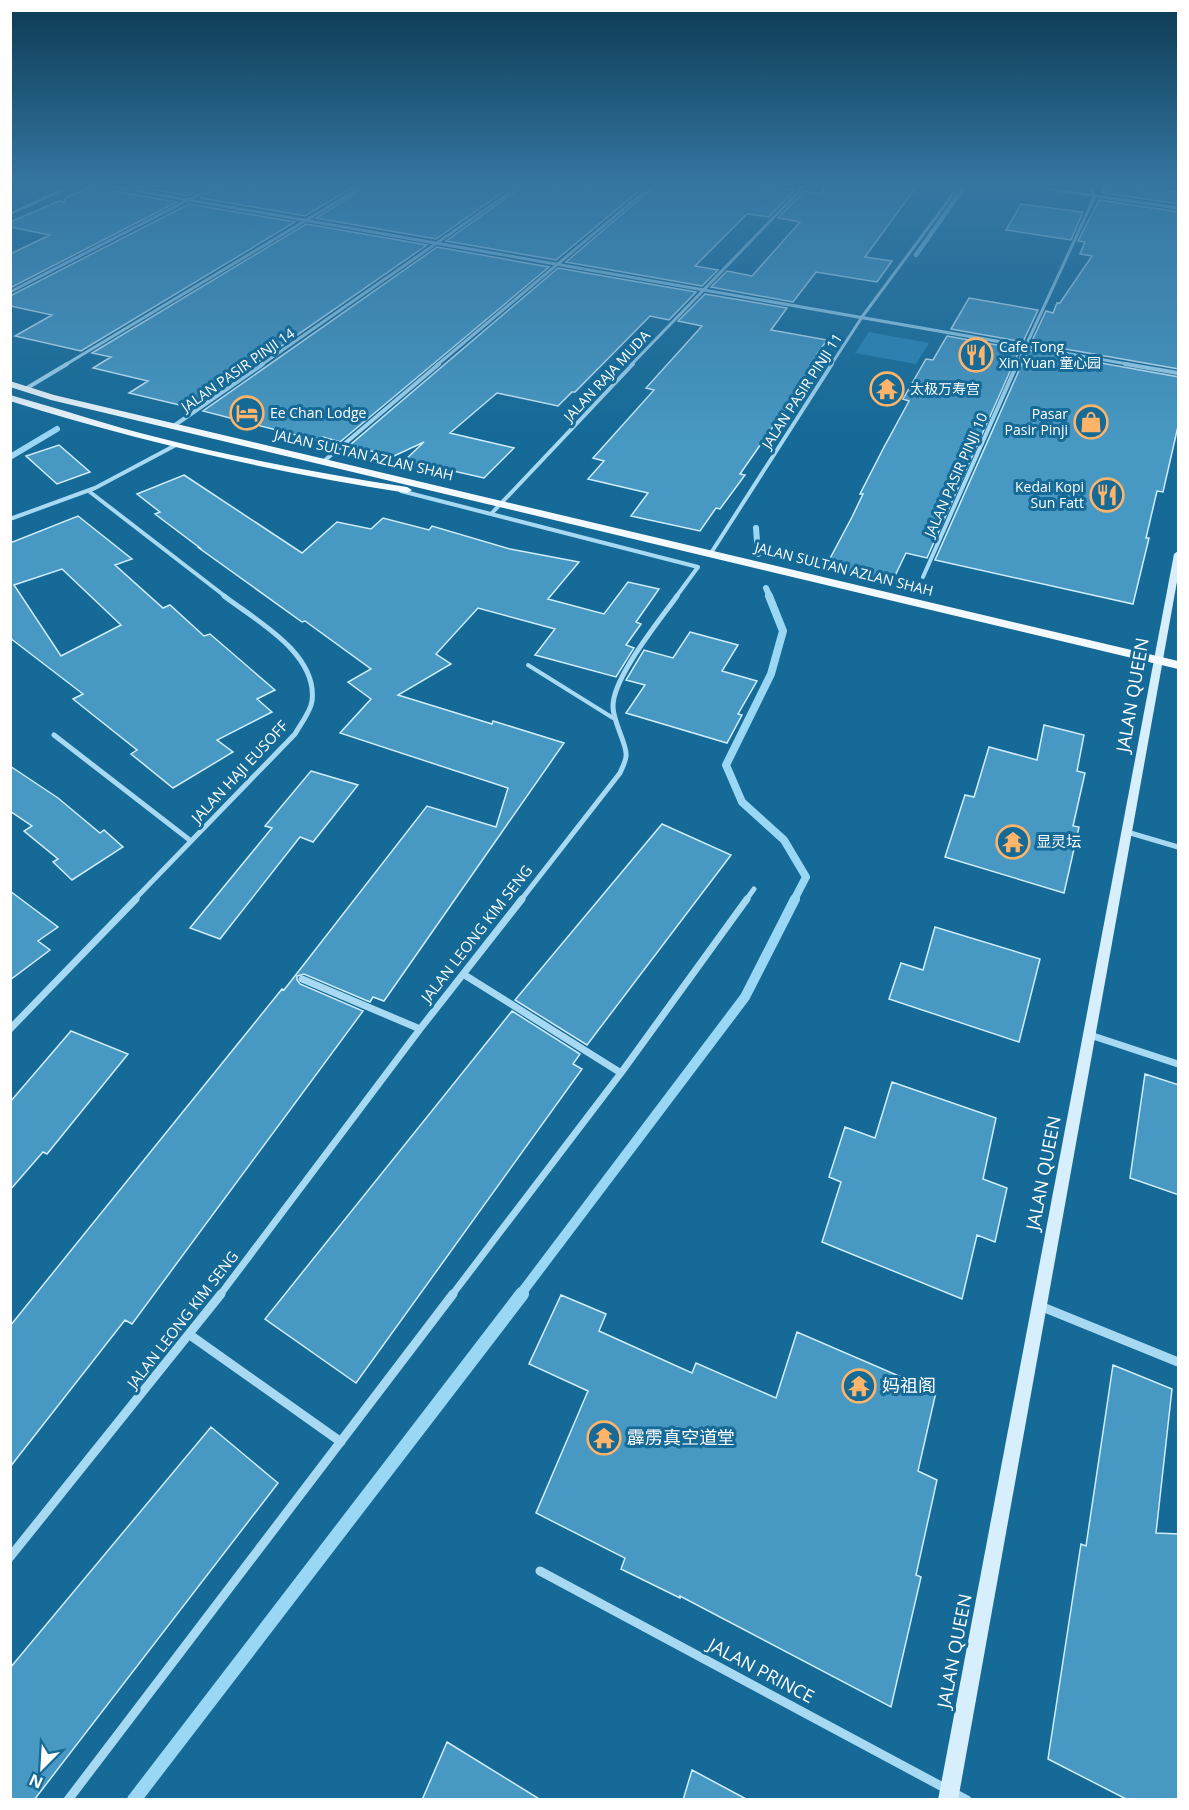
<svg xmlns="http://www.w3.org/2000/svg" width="1189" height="1810" viewBox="0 0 1189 1810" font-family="'Open Sans','Noto Sans SC',sans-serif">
  <rect width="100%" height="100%" fill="#156a97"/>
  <path fill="#2986b6" d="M869,332L929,343L916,364L855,353Z"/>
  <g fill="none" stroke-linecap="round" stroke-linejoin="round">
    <path stroke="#9ad7f5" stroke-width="4.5" d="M916,255L964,187"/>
    <path stroke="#9ad7f5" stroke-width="6" d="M10,457L57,429
      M756,528L758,554
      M766,588L770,597"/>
    <path stroke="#9ad7f5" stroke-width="8" d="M769,596L783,631L771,674L726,765L742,802L784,840L806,877L794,900"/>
    <path stroke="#9ad7f5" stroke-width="10" d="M520,1295L745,997L795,899"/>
    <path stroke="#9ad7f5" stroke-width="14" d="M134,1800L522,1294"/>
  </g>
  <path fill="#4798c2" stroke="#cfedfc" stroke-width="1.5" fill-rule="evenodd" d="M92,186H105L108,190L177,202L10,288V254L50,235L10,227V222L59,201L65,202V198Z
    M133,186H206L188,196Z
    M219,186H355L305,216L200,198Z
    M367,186H512L436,239L316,218Z
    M523,186H554L579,190L585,186H645L556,260L446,241Z
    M655,186H769L795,190L769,217L747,214L695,266L718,270L702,286L566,262Z
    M823,186H917L865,257L892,261L877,282L816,272L793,302L711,287L727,271L752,276L800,222L778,218L804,191L822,194Z
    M1105,186H1137L1179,192V204L1102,193Z
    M1099,200L1179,212V369L1031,343L1046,311L1053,313L1057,303H1060L1092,256L1080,254L1085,242L1078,241Z
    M189,204L295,222L81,351L15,336L52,315L10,306V296Z
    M1021,204L1083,212L1071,240L1006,230Z
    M306,224L427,245L192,408L129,393L148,381L93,368L111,357L92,353Z
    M437,247L549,267L340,442L323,437L319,441L203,411Z
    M558,268L696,292L669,320L650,316L575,392H572L558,406L497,393L450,433L514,448L484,478L405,460L424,442L392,457L350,445Z
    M705,294L787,308L771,330L827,340L817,354L823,355L740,474L745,475L720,509L716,508L700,531L631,516L648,493L588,479L604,461L593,458L654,390L646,388L702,326L678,321Z
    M969,298L1038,310L1023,342L951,329Z
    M947,336L1020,349L927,558L906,553L892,582L826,566L852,517L863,494H860L883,449L909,401L903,399L926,359L933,360Z
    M1028,350L1179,377V422L1163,492L1157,491L1146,538H1149L1133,604L935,560Z
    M59,445L90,472L57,484L26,456Z
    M184,475L302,553L337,522L371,529L383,518L429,530L432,526L510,549L579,562L548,599L604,614L628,582L659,589L636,622L641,624L626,645L634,648L616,677L535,655L555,629L478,608L436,654L451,664L398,695L492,724L493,721L564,743L384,1001L373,997L370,1002L304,974L297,976V980L300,984L363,1011L132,1324L125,1320L10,1467V1326L282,989L284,990L427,806L496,827L508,788L340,733L371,699L348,682L371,669L305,621L302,622L199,548H200L155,514L160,512L137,494Z
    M78,516L132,559L115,565L163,608L170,605L204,636L210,634L275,690L257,699L272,712L217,740L233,752L173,788L131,754L137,750L73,699L83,694L10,638V543ZM62,569L121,625L61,656L14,585Z
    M690,632L738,645L722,671L757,681L738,714L742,715L727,743L626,713L645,685L626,680L644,650L673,658Z
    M1044,725L1084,735L1077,771L1085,773L1073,826L1079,827L1064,893L945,857L965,795L974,797L989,747L1037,760Z
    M10,766L58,798L100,833L104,830L123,847L72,880L53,862L58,859L24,831L32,826L10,811Z
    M311,771L358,785L313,842L300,837L220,939L190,928L272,828L265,826Z
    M662,824L731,855L587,1045L515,1000Z
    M10,891L58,927L38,941L50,950L10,980Z
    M935,927L1040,959L1019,1042L889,999L901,963L923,970Z
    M512,1011L580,1054L573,1064L582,1069L356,1383L265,1319Z
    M71,1031L128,1054L47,1154L43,1152L10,1190V1102Z
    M1145,1074L1179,1085V1195L1130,1178Z
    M892,1082L996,1118L983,1179L1007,1188L995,1242L977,1235L962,1299L822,1242L841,1182L829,1177L845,1127L875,1138Z
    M561,1295L606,1314L599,1331L692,1373L696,1363L776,1398L797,1332L936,1392L918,1471L937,1480L916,1575L921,1577L891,1707L680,1596V1598L621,1569L625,1558L536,1513L588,1391L529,1364Z
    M1113,1365L1172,1389L1156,1533L1179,1534V1800H1128L1048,1759L1081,1544L1086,1546Z
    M211,1427L278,1483L34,1800H10V1668Z
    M447,1742L541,1800H422Z
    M692,1770L748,1800H683Z"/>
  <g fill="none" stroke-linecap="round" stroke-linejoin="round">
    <path stroke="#a8d9f2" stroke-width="4" d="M528,665L613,718"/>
    <path stroke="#a8d9f2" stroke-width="3" d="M109,186L1133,365
      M1028,186L1178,208
      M10,214L71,186
      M10,292L215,186
      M65,365L363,186
      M261,365L519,186
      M437,365L651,186
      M631,365L804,186
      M831,365L862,317L959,186
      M1017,365L1095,196L1088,186"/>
    <path stroke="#a8d9f2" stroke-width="4" d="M1125,364L1178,373
      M27,388L67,364
      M175,425L263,364
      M324,461L439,364
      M401,491L698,567L676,597
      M90,492L226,597
      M491,514L633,364
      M10,519L95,488L174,446
      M711,553L832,364
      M923,577L1017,364"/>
    <path stroke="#a8d9f2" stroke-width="5" d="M54,735L191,841
      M1127,832L1178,847
      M134,900L295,734C300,725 311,711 312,701C318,654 257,621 224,596
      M521,900L620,773C622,768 626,761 626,756C628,746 613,722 613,707C612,678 660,620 677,596
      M746,900L754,889"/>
    <path stroke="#a8d9f2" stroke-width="7" d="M302,979L420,1029
      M10,1029L136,899
      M1090,1035L1178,1064
      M621,1073L747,899
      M220,1295L420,1029L522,899
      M452,1295L621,1073L463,974"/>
    <path stroke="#a8d9f2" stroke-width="9" d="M1040,1306L1178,1362
      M190,1335L341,1442
      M10,1557L221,1294
      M540,1571L967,1800
      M68,1800L453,1294"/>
    <path fill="#d7effc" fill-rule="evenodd" d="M1178,551V576L958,1800H938L1174,554Z"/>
    <path fill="#f3faff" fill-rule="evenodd" d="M10,381L54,395L1178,661V669L51,400L10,387Z
      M10,395C61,409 110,426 160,438C242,459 324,474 407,487L412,490L407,493C272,472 141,442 10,401Z"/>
  </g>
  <linearGradient id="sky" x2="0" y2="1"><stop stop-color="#0c3a53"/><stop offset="0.42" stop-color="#3576a1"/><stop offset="1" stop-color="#3576a1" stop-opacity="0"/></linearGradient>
  <rect width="1189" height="440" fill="url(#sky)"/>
  <defs>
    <symbol id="restaurant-ring" viewBox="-11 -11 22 22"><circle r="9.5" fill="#156a97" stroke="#ffb469" stroke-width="1.5"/><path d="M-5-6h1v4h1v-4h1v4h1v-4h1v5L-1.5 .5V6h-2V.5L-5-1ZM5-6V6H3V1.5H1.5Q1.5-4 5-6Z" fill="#ffb469"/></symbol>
    <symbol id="temple-ring" viewBox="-11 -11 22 22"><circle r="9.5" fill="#156a97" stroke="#ffb469" stroke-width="1.5"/><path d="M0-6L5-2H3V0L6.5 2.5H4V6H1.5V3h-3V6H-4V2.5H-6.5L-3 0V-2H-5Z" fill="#ffb469"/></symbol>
    <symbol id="hotel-ring" viewBox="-11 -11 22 22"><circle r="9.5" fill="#156a97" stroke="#ffb469" stroke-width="1.5"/><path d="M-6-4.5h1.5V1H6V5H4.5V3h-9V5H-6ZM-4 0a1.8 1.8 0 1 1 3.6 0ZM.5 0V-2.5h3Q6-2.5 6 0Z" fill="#ffb469"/></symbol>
    <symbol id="shop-ring" viewBox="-11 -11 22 22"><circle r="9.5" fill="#156a97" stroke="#ffb469" stroke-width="1.5"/><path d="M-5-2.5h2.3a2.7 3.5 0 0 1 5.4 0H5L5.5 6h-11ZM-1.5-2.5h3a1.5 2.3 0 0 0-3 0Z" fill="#ffb469"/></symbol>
  </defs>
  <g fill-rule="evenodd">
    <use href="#restaurant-ring" x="957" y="336" width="38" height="38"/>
    <use href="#temple-ring" x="868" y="370" width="38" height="38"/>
    <use href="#hotel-ring" x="228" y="394" width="38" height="38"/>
    <use href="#shop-ring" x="1072" y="403" width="38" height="38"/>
    <use href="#restaurant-ring" x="1088" y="476" width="38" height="38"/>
    <use href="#temple-ring" x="994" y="823" width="38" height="38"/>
    <use href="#temple-ring" x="840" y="1367" width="38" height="38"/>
    <use href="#temple-ring" x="585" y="1419" width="38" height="38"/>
  </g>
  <g text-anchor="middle" stroke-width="6" stroke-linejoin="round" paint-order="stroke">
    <g font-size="14" fill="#fff" stroke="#156a97" text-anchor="start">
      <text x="999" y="352">Cafe Tong<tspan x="999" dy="16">Xin Yuan 童心园</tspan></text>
      <text x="910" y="394">太极万寿宫</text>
      <text x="270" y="418">Ee Chan Lodge</text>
      <text x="1068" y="419" text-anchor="end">Pasar<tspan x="1068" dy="16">Pasir Pinji</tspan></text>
      <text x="1084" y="492" text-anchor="end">Kedai Kopi<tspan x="1084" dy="16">Sun Fatt</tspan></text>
    </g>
    <g font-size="14" fill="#fff" stroke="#156a97">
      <text transform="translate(238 370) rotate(-35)" y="5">JALAN PASIR PINJI 14</text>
      <text transform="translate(607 376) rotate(-47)" y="5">JALAN RAJA MUDA</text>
      <text transform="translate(802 391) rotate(-57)" y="5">JALAN PASIR PINJI 11</text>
      <text transform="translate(364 455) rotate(13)" y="5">JALAN SULTAN AZLAN SHAH</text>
      <text transform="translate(956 475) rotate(-66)" y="5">JALAN PASIR PINJI 10</text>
      <text transform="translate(844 569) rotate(14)" y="5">JALAN SULTAN AZLAN SHAH</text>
    </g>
    <g font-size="15" fill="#fff" stroke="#156a97">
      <text transform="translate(240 772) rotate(-47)" y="5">JALAN HAJI EUSOFF</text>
      <text transform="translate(477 934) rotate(-52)" y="5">JALAN LEONG KIM SENG</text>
      <text transform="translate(183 1320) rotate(-52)" y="5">JALAN LEONG KIM SENG</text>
    </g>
    <g font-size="15" fill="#fff" stroke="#156a97" text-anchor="start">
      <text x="1036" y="847">显灵坛</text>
    </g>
    <g font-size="18" fill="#fff" stroke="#156a97">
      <text transform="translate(1133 695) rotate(-80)" y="6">JALAN QUEEN</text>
      <text transform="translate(1044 1173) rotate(-79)" y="6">JALAN QUEEN</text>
      <text transform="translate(955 1651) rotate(-79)" y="6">JALAN QUEEN</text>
      <text transform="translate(761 1671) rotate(28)" y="6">JALAN PRINCE</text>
    </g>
    <g font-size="18" fill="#fff" stroke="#156a97" text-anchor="start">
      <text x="882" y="1392">妈祖阁</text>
      <text x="627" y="1444">霹雳真空道堂</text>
    </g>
  </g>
  <rect width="1189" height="1810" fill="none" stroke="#ffffff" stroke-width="24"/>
  <g transform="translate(42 1768) rotate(204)" stroke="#156a97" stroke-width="4.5" paint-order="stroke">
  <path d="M0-4.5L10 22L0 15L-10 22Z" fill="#ffffff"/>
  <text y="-9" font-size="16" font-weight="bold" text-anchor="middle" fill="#ffffff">N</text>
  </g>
</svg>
